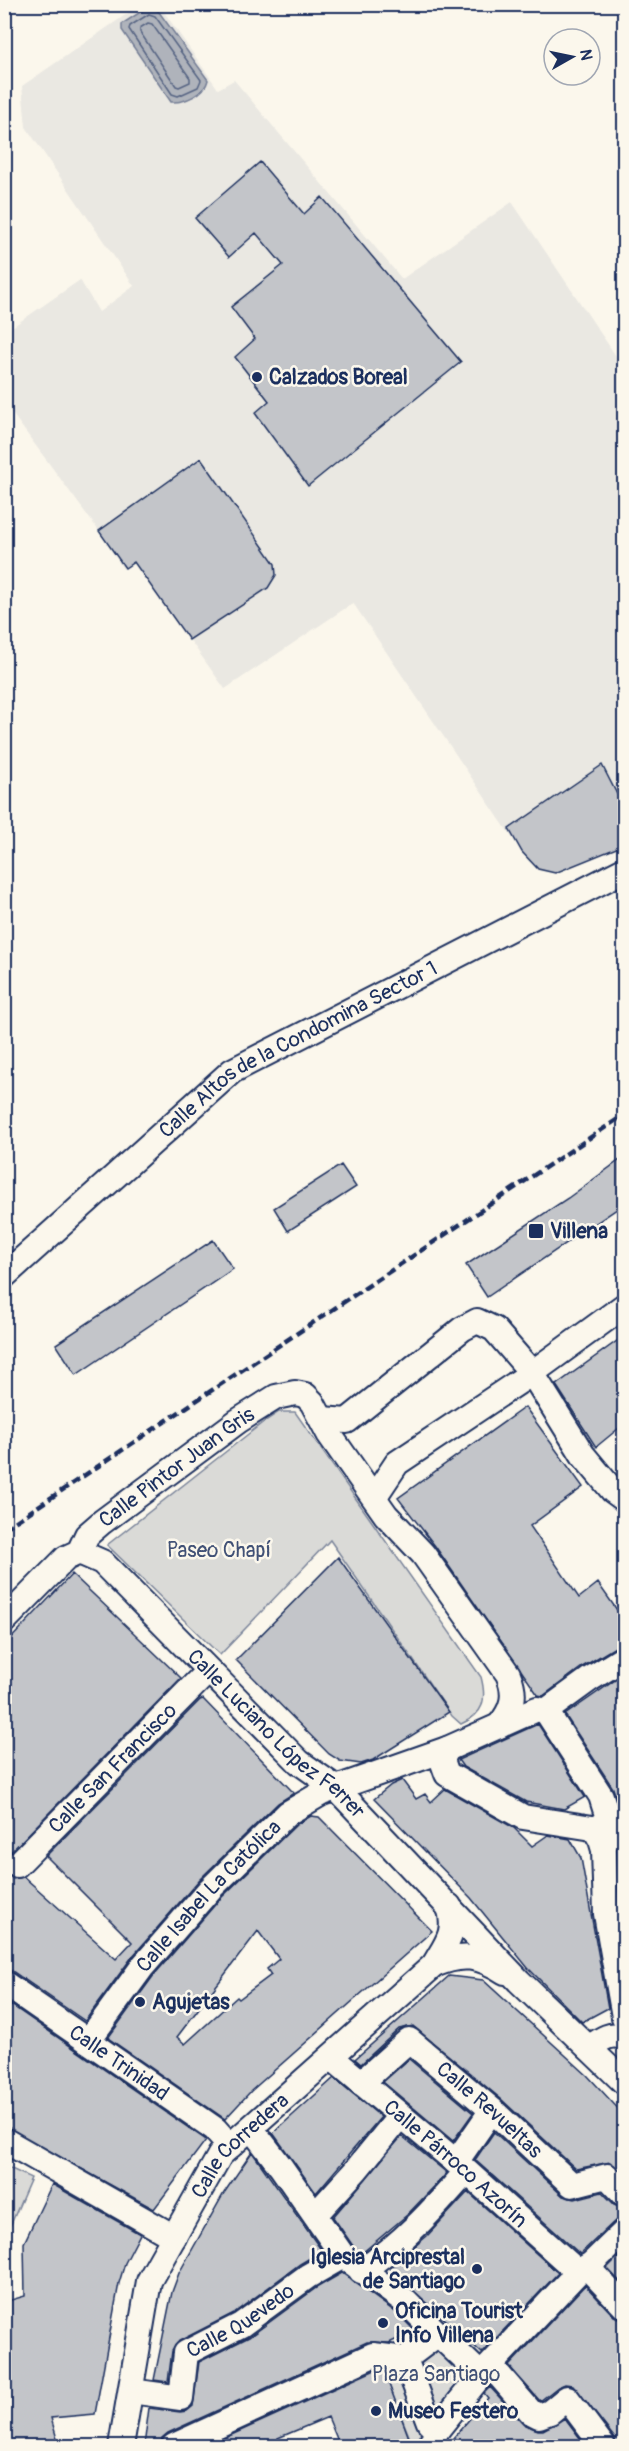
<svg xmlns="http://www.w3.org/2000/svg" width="629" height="2451" viewBox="0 0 629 2451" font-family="Pangolin,sans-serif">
  <rect width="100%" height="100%" fill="#fbf7ec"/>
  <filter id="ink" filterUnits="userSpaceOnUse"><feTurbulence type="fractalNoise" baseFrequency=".0167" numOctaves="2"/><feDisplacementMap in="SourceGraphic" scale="12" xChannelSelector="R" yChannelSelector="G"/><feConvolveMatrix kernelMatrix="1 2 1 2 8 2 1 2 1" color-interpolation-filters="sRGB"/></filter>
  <g filter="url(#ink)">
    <path fill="#eae8e2" d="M140,5H159L218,89L234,80L402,279L512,202L624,368V845L555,873L538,869L522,852L353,603L225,689L134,562L123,569L99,531L5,404V332L80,280L99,312L134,286L26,127L22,86Z"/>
    <path fill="#dadad7" stroke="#7a849a" stroke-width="1.5" d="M279,1412H295L481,1677C487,1700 484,1714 461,1724L452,1716L330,1540L220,1655L107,1545L261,1424Z
      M5,2166L31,2178L5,2238Z
      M438,2313L488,2358L498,2378L455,2421L439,2446H413L376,2353L420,2332Z"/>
    <path fill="#afb3bb" stroke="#747e96" stroke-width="1.5" d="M148,7L154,8L159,12L208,80C205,94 184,103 171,102L122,30V24Z"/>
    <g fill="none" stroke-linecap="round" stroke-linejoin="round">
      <path stroke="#566483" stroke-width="1.5" d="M149,14L155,16L201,80L198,87L178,96L172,94L129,29L130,26Z
        M148,23L152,24L190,78V82L179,87L176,86L140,32V28Z"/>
    </g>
    <path fill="#c3c5c9" stroke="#1b2f5e" stroke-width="1.5" fill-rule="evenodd" d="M260,162L304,214L322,197L461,362L308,486L255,413L269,401L235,357L255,339L231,307L283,265L256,233L229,257L195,218Z
      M201,458L275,564L276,575L268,588L189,640L134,562L125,568L99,531Z
      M602,765L624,808V845L555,873L538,869L522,852L509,829Z
      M624,1157V1204L487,1297L466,1265L568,1198Z
      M341,1165L356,1187L288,1231L274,1208Z
      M213,1240L233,1269L76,1375L56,1344Z
      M624,1336V1424L596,1447L556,1385Z
      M525,1407L583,1487L530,1526L579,1598L598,1583L624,1620V1644L617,1646L582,1667L543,1696L538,1695L435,1546L398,1498Z
      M338,1557L449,1712L373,1760L361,1764L340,1761L329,1754L236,1660Z
      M72,1574L181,1678L4,1859V1646Z
      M624,1674V1812L618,1803L613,1788L565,1715Z
      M203,1699L294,1793L278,1803L199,1880L132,1957L85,2021L12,1971L4,1969V1871L13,1879L24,1877L116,1959L132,1942L46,1856L200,1700Z
      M538,1724L585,1797L564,1809L526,1802L463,1767L458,1760Z
      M402,1780L416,1799L425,1794L431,1802L445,1789L514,1828L532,1846L548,1835L570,1839L581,1858L608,2008L582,2022L528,1968L471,1898L374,1799L391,1785Z
      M311,1816L319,1817L432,1931L251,2091L225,2119L108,2038L154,1975L220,1899L297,1824ZM258,1931L279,1959L267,1969L271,1975L239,1999L237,1997L185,2044L177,2037Z
      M449,1976L483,1980L587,2075L624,2115V2174L610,2162L576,2169L501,2099L413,2026L399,2029L361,2064L355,2059Z
      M11,2005L206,2140L154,2209L4,2126V2020Z
      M409,2059L473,2113L453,2141L383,2082Z
      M334,2078L381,2117L316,2193L273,2133Z
      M494,2132L563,2196L575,2199L602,2192L614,2204L624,2208V2218L614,2222L580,2254L475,2160Z
      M402,2136L447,2173L407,2215L362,2253L353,2246L333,2217Z
      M252,2152L322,2251L300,2264L234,2313L179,2341L172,2351L168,2382L154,2380L172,2292L179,2273L224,2193Z
      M52,2184L140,2234L125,2263L119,2283L95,2414L51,2418L59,2446H4V2302L25,2296L24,2243Z
      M468,2192L558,2273L482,2353L389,2268L427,2236Z
      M624,2251V2286L607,2268Z
      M342,2273L398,2314L415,2331L389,2343L367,2342L168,2433L162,2438L160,2446H144L149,2408L180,2412L187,2411L193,2406L199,2362L249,2337L316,2288Z
      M585,2285L614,2316L624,2320V2446H617L614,2437L573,2385L565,2384L558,2387L540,2401L509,2366Z
      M375,2370L384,2371L412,2446H340L328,2417L278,2438L282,2446H207Z
      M490,2387L525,2425L538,2430H543L565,2418L586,2446H446L488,2398L484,2393Z"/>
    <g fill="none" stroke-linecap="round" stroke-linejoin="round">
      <defs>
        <g id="minor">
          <path id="s1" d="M4,1276L232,1071L624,870"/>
          <path d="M322,1419L347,1421L462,1329L477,1321L494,1329L532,1373L583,1455L613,1491L624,1499"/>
          <path d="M375,1496L397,1463L532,1373L624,1306"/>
          <path id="s2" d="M79,1552L102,1562L299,1762L336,1788L519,1981L624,2082"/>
          <path id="s3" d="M4,1621L66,1558L79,1552L87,1535L102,1522L238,1421L276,1397L295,1393L305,1395L312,1402L329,1434L386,1515L423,1554L508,1674C517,1695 513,1709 499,1726"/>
          <path d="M546,1711L601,1796L612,1831L606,1842"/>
          <path d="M447,1749L442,1760L447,1774L523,1817L624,1833"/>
          <path d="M594,1828L601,1840L604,1850L606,1914L624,2017"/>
          <path id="s4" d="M17,1865L208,1671"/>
          <path d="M434,1965C462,1953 479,1955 505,1972"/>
          <path id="s5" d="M4,1983L215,2129L230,2146"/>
          <path id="s6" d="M88,2041L143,1966L210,1889L288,1813L322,1793L447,1749L537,1709L546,1711L590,1679L624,1658"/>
          <path d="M589,2048C600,2040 611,2031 624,2038"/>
          <path id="s7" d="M331,2057L456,2162L578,2272"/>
          <path id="s8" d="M361,2083L409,2040L492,2110L572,2185L607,2176L624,2194"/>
          <path d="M251,2128L281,2167L343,2256L407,2303L438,2334"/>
          <path d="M4,2140L174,2237"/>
          <path d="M456,2162L492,2110"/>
          <path d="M315,2215L356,2170L400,2116"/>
          <path d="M587,2267L624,2306"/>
          <path d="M361,2271C402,2244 434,2209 466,2172"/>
          <path d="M491,2366L531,2412L539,2416L550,2412L567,2398L603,2446"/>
          <path id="s9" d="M131,2391L181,2398L186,2353L241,2325L308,2276L343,2256"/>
          <path d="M437,2430L429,2422L405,2359L438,2334L481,2375"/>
          <path id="s10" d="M121,2446L149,2281L220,2155L434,1965C447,1942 457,1933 449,1906"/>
          <path d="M174,2446L373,2355L405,2359"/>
          <path d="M430,2446L437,2430L481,2375L578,2272L591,2264L624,2232"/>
        </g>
      </defs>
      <use href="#minor" stroke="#1b2f5e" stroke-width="28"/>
      <use href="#minor" stroke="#fbf7ec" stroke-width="24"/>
      <path stroke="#1b2f5e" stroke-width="4.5" stroke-dasharray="9 4.5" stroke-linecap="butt" d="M4,1529L624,1115"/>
    </g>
  </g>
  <g fill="#1b2f5e" stroke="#fbf7ec" stroke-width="2">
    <circle cx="257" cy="377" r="6"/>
    <rect x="528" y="1223" width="16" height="16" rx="3"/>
    <circle cx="140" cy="2002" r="6"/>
    <circle cx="477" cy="2269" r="6"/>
    <circle cx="383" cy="2323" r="6"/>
    <circle cx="376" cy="2411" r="6"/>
  </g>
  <g text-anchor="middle" stroke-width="5" stroke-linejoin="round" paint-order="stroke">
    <g font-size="21" font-weight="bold" fill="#1b2f5e" stroke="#fbf7ec" text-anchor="start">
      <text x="269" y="384">Calzados Boreal</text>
      <text x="550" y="1238">Villena</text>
      <text x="152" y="2009">Agujetas</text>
      <text x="465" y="2264" text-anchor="end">Iglesia Arciprestal<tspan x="465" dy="24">de Santiago</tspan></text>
      <text x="395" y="2318">Oficina Tourist<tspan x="395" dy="24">Info Villena</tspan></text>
      <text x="388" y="2418">Museo Festero</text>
    </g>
    <g font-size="21" fill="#1b2f5e" stroke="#fbf7ec">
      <text dy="7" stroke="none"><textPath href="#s1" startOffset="374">Calle Altos de la Condomina Sector 1</textPath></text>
      <text dy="7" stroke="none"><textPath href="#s3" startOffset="234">Calle Pintor Juan Gris</textPath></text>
      <text dy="7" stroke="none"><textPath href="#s2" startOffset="270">Calle Luciano López Ferrer</textPath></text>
      <text dy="7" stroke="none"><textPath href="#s4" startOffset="136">Calle San Francisco</textPath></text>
      <text dy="7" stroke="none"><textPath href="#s6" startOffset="189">Calle Isabel La Católica</textPath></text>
      <text dy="7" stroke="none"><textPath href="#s5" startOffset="140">Calle Trinidad</textPath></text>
      <text dy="7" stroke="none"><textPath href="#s8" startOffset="171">Calle Revueltas</textPath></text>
      <text dy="7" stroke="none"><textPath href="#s10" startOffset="332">Calle Corredera</textPath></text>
      <text dy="7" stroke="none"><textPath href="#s7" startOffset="164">Calle Párroco Azorín</textPath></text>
      <text dy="7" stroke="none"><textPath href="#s9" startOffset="159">Calle Quevedo</textPath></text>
    </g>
    <g font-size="21" fill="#415176" stroke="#fbf7ec">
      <text x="219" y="1557">Paseo Chapí</text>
      <text x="436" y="2381">Plaza Santiago</text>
    </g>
  </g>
  <rect width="629" height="2451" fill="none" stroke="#fbf7ec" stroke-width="24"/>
  <rect x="12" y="12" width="605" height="2427" fill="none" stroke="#1b2f5e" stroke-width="2" filter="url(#ink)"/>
  <g transform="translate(572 57) rotate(81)"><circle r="28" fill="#fbf7ec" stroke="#a1a7b3" stroke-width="1.5"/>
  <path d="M0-4.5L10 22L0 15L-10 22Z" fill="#1b2f5e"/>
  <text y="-9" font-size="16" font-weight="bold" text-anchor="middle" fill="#1b2f5e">N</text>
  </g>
</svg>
